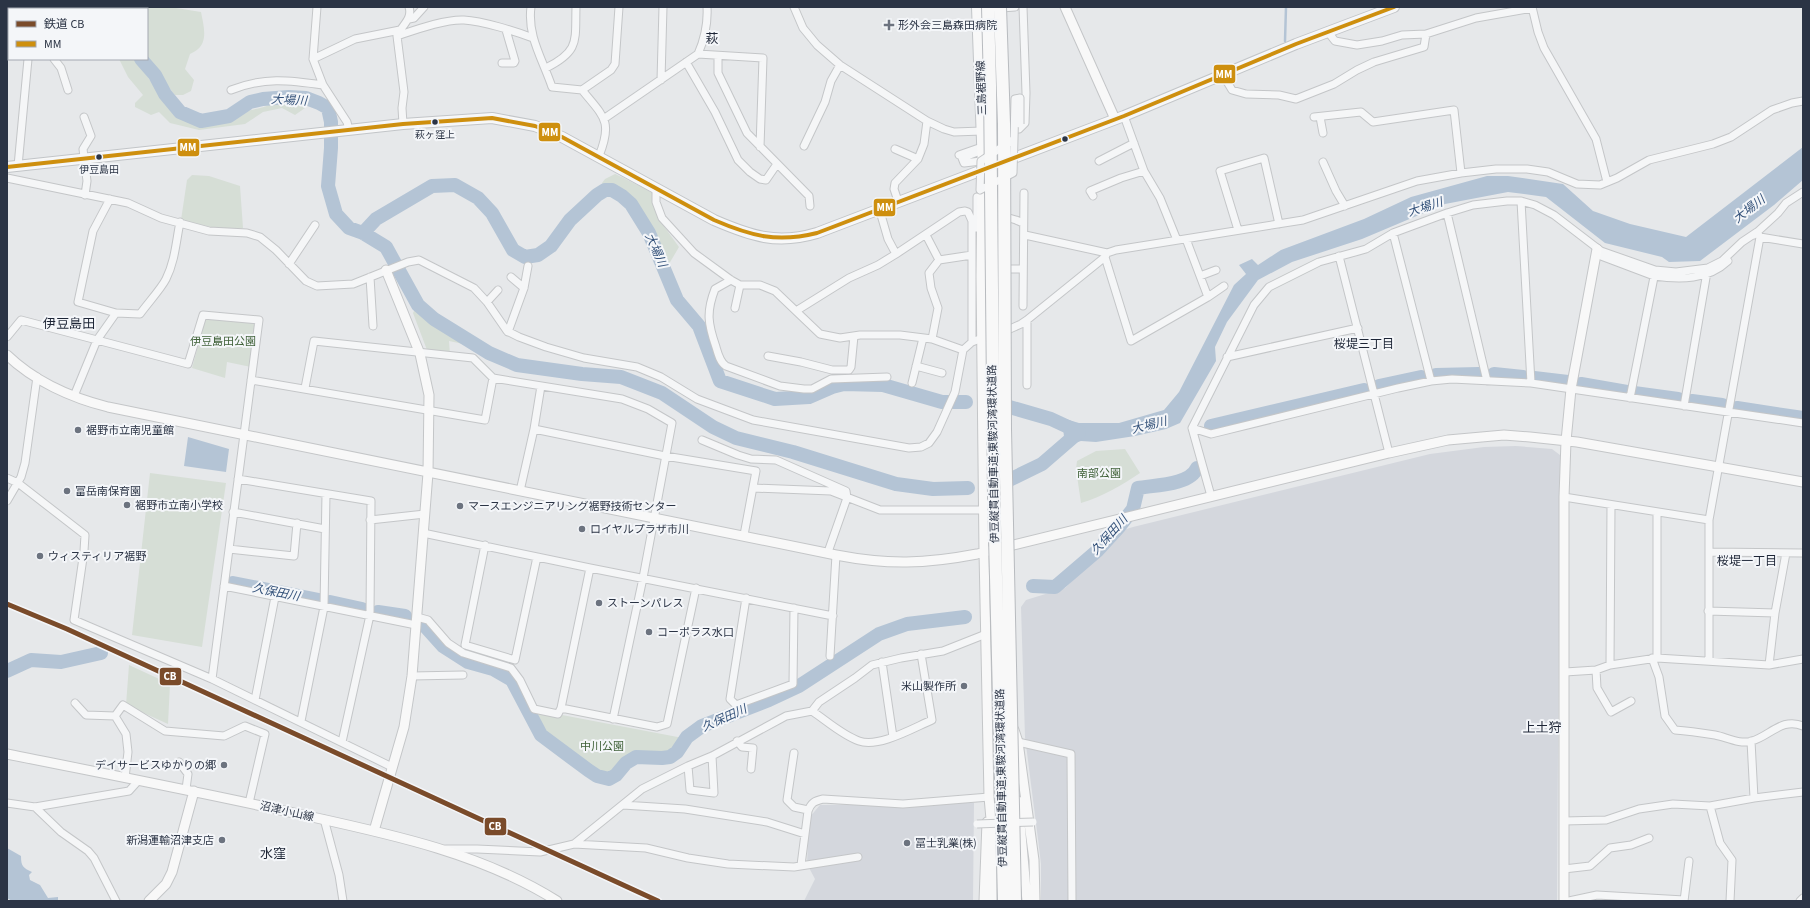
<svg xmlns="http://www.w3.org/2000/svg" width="1810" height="908" viewBox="0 0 1810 908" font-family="'Source Sans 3','Noto Sans JP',sans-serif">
  <rect width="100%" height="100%" fill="#e6e8ea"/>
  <path fill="#d4d7dd" d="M1516,446L1552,449L1560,455L1557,901H1041V864L1038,839L1025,737L1021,607L1026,600L1065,588L1123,530L1133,527L1430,454L1484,447Z
    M970,802L974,803L973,901H804L815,879L807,864L809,818L820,805Z"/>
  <path fill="#d6ded6" d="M115,7L176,8L201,12C204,28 210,46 190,54L185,69L194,80L191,91L183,95H175L145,59H147V9H116Z
    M119,59H135L169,107L177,111L183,119C200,122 242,112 260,108C271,105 281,99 293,100C299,100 302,103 305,108L295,115L282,108L263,112L245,124L199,130L170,123L159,112L151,115L135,107V103L143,95L128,77Z
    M615,174C618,175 650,191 652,193L658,218L679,247L669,264L663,260L656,241L641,216L637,205L623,193L609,187L605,188L603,187L602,183L605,179Z
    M192,175L209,176L240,186L243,228L224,230L181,220L187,180Z
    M415,309L473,346L449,341L450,355L427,350L413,313Z
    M206,317L253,322L255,325L251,367L227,362L225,378L192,368Z
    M1125,449L1140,473C1122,485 1102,497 1081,503L1076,469L1077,461L1096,451Z
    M150,473L226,483L202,647L132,635Z
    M129,665L170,684L168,724L126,705Z
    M541,713L559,718L562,715L683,738C680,742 677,748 674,751C668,754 662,754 655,753C634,751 625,756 613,773L607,774L599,771L543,731L535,714Z"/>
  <path fill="#b4c4d5" d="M1803,147V180L1774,205L1700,261L1669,262L1662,257L1605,243L1546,197L1508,192L1445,204L1362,239L1292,262L1258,280L1227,322L1215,347L1216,361L1180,423L1166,429L1135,436L1096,442L1081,441L1065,446L1062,418L1079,423H1119L1164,410L1179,392L1234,285L1246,274L1239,265L1252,259L1258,265L1281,250L1364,219L1411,197L1487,176H1508L1563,184L1593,211L1630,224L1686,237Z
    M188,437L229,449L226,472L184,466Z
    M7,848L21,856C21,866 23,868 32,872L29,875L30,880L40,885L48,898L58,897V901H12L7,898Z"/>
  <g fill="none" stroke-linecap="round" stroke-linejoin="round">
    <path stroke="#b4c4d5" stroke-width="2.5" d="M1285,41L1286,7"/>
    <path stroke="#b4c4d5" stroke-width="14" d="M112,7L113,9
      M141,59L155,75L165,94L180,112L201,121L229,116L250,102L263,99L289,97L306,98L319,103L328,108L331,122V148L328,186L336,214L349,228L363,233L386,247L418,305L434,319L489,353L517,365L582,374L621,377L662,393L713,427L736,438L793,452L896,484L933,489L968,488
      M363,233L376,219L432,186L455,185L478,198L492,213L513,250L525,257L538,255L551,246L570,220L597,195L605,190H612L622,196L631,204L649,233L677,300L699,326L720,381L775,399L809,397L832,387L844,384L883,385L942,402H966
      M1494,374L1523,377
      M1436,375L1479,374
      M1534,378L1568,382
      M1581,384L1627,392
      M1379,386L1421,377
      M1634,393L1678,399
      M1692,401L1722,405
      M1006,406L1051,419L1079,432
      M1737,408L1803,418
      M1211,426L1364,390
      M1007,481L1042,464L1079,432
      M233,583L319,600
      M1033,586L1055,587L1097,551L1119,527L1133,509L1138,488C1155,485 1190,485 1197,468
      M330,602L362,609
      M378,612L405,616
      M425,626L443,646L468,662L493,669L512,680L541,735L588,770L597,776L609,779L616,775L626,763L636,757L662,758L670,757L677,752L687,737L702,726L769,700L799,686L879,634L907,624L965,617
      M7,671L31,660L61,662L101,653"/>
    <defs>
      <path id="street" d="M317,7L313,59L323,85L347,122L349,130
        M531,7C527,36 543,60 552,87L582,90C604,117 613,121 599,156
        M794,7L803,28L817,45L840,65L927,121L944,129L954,132L982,131
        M1532,7L1538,32L1544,48L1596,139L1607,182
        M1002,8L1015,7
        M409,19L414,18L424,7
        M1328,32L1335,41L1357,45L1382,41L1402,35L1426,34L1476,18L1532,8
        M397,36C415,30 445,19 464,20C482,21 515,31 533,38
        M7,39H9
        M698,54L763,58L760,147
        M718,56V73L747,133L809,196L810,206
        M54,59L61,68L68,90
        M313,59L355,39L400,30
        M686,62L715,112L738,160L750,172L760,179L766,180L777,164
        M502,63H514L515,61L506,30
        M546,68C580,51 575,41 576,7
        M1223,75L1232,90L1246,94L1279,95L1296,99L1334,84L1357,70L1374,62L1424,47L1426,34
        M661,80L663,7
        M231,90C264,77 288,80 323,85
        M582,90L611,70L615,64L619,7
        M1124,116L1144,171L1160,198L1177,240
        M84,117L91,136L83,149L87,181L85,195
        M1314,117L1361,112L1373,122L1454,110L1461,173
        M1320,117L1323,133
        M605,118L698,54C705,38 708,24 707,7
        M403,124L402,108L404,92L397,36C401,26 413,19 409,7
        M1009,130L1019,129L1025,123L1026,93L1023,7
        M804,146L825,102L831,81L840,65
        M895,149L918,159
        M959,155L979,148L980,151L962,158L964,163L981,161
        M1099,161L1134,143
        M1323,162L1336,191L1345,206
        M18,166L28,59
        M7,178L128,203L161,218L209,231L247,233L260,237L276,250L306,281L317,286L353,284L408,262L419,260L474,288L487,302L507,331L519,337L546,347L584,358L637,367L661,377L697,399L753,420L909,448L921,447L929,443L937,432L955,392L963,350L972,342L985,337
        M656,188V202L662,218L694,253L731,280L740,285H760L775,291L820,334L840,338L860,335H900L932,339L963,350
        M1093,196L1090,191L1121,178L1144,171
        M977,197V228
        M110,199L93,231L78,302L116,313
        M898,201L894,189L895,183L918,159L924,144L927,121
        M1521,201L1531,383
        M879,208L888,239L896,254
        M1447,213L1487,381
        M1002,216L1016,220L1023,223
        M1238,230L1220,171L1264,158L1279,224
        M1393,233L1431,381
        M926,235L939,260
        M1025,235L1107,253
        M1754,235L1778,213L1786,203L1803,192
        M1339,256L1389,453
        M1601,256L1654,276C1680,280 1708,280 1728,261
        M1105,257L1131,341L1208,297L1186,239
        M289,264L315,225
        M1002,269H1023
        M1200,276L1216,270
        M370,277L373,326
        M511,277L524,288
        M731,280L715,289C706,312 708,324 716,347C718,354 720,362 726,366L780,386L804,389H812L831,379L887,377
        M1208,297L1224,286
        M487,302L498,290
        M1023,306L1024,193
        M735,308L740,285
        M796,311L849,278L878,265L896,254L959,212L965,211L968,212L972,221V342
        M1027,320V385
        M508,332L524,288L528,266
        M1003,332L1021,324L1027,320L1105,257L1107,253L1116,250L1303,220L1417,181L1461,173L1496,169H1527L1548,172L1577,184L1600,185L1617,178L1649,160L1713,144L1731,137L1772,110L1792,103L1803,101
        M7,337L21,320L188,364L203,315L259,320L212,679
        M932,339L938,308L931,288L929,273L939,260L972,255
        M768,356L801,362L832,370H849L851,367L854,336
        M1227,357L1358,328
        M916,366L942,373
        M251,380L485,420L493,378
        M912,383L923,338
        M305,388L314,341L473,358L493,378L622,399L648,409L672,423L643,578L613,719
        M74,396L97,340L116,313L140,314C147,304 161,289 166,279C175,261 176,242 180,222
        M1630,398L1655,272
        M1684,406L1707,272
        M1192,428L1211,434L1398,388L1431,381L1452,379L1531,383L1803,423
        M534,429L665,456L756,471L744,535
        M702,440L738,455L751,459L776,460L846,491L847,498L828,552
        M7,478L18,483L85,535L84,551L74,620L212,679L392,767
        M238,479L371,501L370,615L342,742
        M753,488L831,491L880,510H984
        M520,491L534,429L541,386
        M1211,496L1192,428L1254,305L1269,287L1319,262L1366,249L1393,233L1447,213L1473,205L1507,201H1521L1535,205L1554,215L1601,251L1655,270L1676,272L1708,268L1722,261L1742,242L1757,232L1760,237L1803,244
        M1564,497L1709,520
        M7,501L21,477L25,463L37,377
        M233,512L325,529
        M370,520L425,514
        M423,533L590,568L833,616
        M485,545L465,645L515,660L537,557
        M229,549L294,556L297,523
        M1710,552L1803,553
        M590,568L561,708L657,727L667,724L696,588
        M224,586L416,625
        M746,598L730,699L736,705L793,684L794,608
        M1708,611L1775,613
        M417,617L428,620L448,643L463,653L511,668L520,680L534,709L558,714L561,708
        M830,656L836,555
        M1652,658L1659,677L1665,716L1675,730C1688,731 1702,733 1715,735C1726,737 1740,745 1752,741C1770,736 1782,717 1803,726
        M1657,658V513
        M1709,661V520L1760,237
        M882,662L893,737
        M1610,665L1611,505
        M1769,665L1775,613L1786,553
        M1596,670L1597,688L1611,712L1631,701
        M1565,672L1596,670L1610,665L1657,658L1769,665L1803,659
        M412,676L463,675
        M255,700L275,597
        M75,703L86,715L115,716L126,734L128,752L125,778
        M812,711C827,721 842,735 859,741C879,748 913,728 932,720L921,654
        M115,716L123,705L165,731L224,736L245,726L265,734L249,803
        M301,721L324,607L326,494
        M737,741L742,747L753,748L751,769
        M1751,741L1754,798
        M1018,742L1071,754L1072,901
        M794,753L787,800L794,807L808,810
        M179,762L188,774L186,789
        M688,766L690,790L714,793L712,756
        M7,803L35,807L129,791L138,781
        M623,805L685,809L767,822L805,834
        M1710,806L1720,843L1732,860L1730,901
        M35,807L61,832L88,851L94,858L116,901
        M324,819L339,875L343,901
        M1564,821L1606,820L1639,809L1673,804L1710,806L1754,798L1803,792
        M574,844L642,789L688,766L712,756L786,716L812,711L819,702L855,678L872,665L901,658L943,651L986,634
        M446,849H477L540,852L574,844L646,848L688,858L728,864L794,867L858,857
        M801,865L808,811C811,803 814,801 823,799L903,804L989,797
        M1564,869L1590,866L1610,848L1631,845L1649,838
        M1569,901L1597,895L1684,900
        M1684,901L1689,861
        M1800,901L1803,898"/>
      <path id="secondary" d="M1065,7L1115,119
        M982,181L981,277L984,552L989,797L992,830V901
        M7,355C34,381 72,398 108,407L836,555C888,565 925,564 977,554L1389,453L1448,440L1504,435L1530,437L1577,442L1803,482
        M1014,730L1018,742L1034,860L1035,901
        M7,754C106,774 205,793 303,815C390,834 481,853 557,901
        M1018,801L1027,901
        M374,831L404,727L412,676L428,473L429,395L420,354L386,270
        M149,901L166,884L172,872L194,791
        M984,901L987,822
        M1564,901V497L1566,441L1571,389L1597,249"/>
      <path id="primary" d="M977,7L983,168
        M7,167L403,124L492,118L535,126L562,137L714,220C751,236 777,245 817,233L1124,116L1296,44L1394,7"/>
    </defs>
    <use href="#street" stroke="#c4c6c8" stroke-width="9"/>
    <use href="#secondary" stroke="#c4c6c8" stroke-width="11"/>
    <use href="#primary" stroke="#c2c5c8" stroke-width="12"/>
    <use href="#street" stroke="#f5f6f7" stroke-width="7"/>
    <use href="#secondary" stroke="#f8f8f8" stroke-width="9"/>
    <use href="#primary" stroke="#f8f8f8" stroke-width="10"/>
    <defs>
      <path id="street-bridge" d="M1014,139L1013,173L980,190L981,161Z
        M1014,139L1015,99L1020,98V124
        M977,824L1033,822"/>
      <path id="highway-bridge" d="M988,7L990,86L994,496L1004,901
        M1000,7L1004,124L1005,429L1015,901"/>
    </defs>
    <use href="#street-bridge" stroke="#c4c6c8" stroke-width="9" stroke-linecap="butt"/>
    <use href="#highway-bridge" stroke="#b8bbbf" stroke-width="14" stroke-linecap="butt"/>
    <use href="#street-bridge" stroke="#f5f6f7" stroke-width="7"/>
    <use href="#highway-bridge" stroke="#f8f8f8" stroke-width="12"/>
    <defs>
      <path id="bus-1" d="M7,167L403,124L492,118L535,126L562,137L714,220C751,236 777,243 817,233L1124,116L1296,44L1394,7"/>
    </defs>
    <use href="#bus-1" stroke="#f4f6f9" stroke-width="7"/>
    <use href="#bus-1" stroke="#ce8f0e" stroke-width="4"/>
    <defs>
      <path id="rail-1" d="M7,604L67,629L658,901"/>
    </defs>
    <use href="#rail-1" stroke="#f4f6f9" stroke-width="8"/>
    <use href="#rail-1" stroke="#7a4b2a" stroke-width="5"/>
  </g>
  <g fill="#6c737f" stroke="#f4f6f9" stroke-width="1.5">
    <path d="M887 19h4v4h4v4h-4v4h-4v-4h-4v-4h4z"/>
    <circle cx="78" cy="430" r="4"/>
    <circle cx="67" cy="491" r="4"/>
    <circle cx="127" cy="505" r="4"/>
    <circle cx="460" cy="506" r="4"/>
    <circle cx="582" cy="529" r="4"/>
    <circle cx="40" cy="556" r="4"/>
    <circle cx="599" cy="603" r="4"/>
    <circle cx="649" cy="632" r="4"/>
    <circle cx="964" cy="686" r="4"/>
    <circle cx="224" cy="765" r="4"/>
    <circle cx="222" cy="840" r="4"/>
    <circle cx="907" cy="843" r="4"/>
  </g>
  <g fill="#2b3445" stroke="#f4f6f9" stroke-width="1.5">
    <circle cx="435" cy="122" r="3.5"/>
    <circle cx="1065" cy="139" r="3.5"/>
    <circle cx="99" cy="157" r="3.5"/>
  </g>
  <g text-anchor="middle" stroke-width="4" stroke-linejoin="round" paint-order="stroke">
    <g font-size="10" fill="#2b3445" stroke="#f4f6f9">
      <text x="435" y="138">萩ヶ窪上</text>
      <text x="99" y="173">伊豆島田</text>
    </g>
    <g font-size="11" fill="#2b3445" stroke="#f4f6f9" text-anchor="start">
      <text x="898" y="29">形外会三島森田病院</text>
      <text x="86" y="434">裾野市立南児童館</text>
      <text x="75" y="495">富岳南保育園</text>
      <text x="135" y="509">裾野市立南小学校</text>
      <text x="468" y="510">マースエンジニアリング裾野技術センター</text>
      <text x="590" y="533">ロイヤルプラザ市川</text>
      <text x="48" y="560">ウィスティリア裾野</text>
      <text x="607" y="607">ストーンパレス</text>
      <text x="657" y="636">コーポラス水口</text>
      <text x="956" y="690" text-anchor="end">米山製作所</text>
      <text x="216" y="769" text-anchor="end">デイサービスゆかりの郷</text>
      <text x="214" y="844" text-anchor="end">新潟運輸沼津支店</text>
      <text x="915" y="847">冨士乳業(株)</text>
    </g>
    <g font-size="11" fill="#2b3445" stroke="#f4f6f9">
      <text transform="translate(981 88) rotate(-92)" y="4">三島裾野線</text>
      <text transform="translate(993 454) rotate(-91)" y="4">伊豆縦貫自動車道;東駿河湾環状道路</text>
      <text transform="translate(1001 778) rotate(-91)" y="4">伊豆縦貫自動車道;東駿河湾環状道路</text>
      <text transform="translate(287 811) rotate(13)" y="4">沼津小山線</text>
    </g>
    <g font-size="11" fill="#3f6138" stroke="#f4f6f9">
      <text x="223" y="345">伊豆島田公園</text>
      <text x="1099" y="477">南部公園</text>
      <text x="602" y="750">中川公園</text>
    </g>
    <g font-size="12" font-style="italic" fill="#34527a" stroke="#f4f6f9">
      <text transform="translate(289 100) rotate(3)" y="4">大場川</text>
      <text transform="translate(1425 207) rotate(-18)" y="4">大場川</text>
      <text transform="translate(1749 209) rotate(-38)" y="4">大場川</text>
      <text transform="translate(656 250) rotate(66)" y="4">大場川</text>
      <text transform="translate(1149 425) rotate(-14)" y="4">大場川</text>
      <text transform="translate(1109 535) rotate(-48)" y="4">久保田川</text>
      <text transform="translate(276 592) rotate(11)" y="4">久保田川</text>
      <text transform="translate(724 718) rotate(-24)" y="4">久保田川</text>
    </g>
    <g font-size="12" fill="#1d2536" stroke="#f4f6f9">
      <text x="1364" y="348">桜堤三丁目</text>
      <text x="1747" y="565">桜堤一丁目</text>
    </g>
    <g font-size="13" fill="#1d2536" stroke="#f4f6f9">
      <text x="712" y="43">萩</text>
      <text x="69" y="328">伊豆島田</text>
      <text x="1542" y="732">上土狩</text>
      <text x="273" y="858">水窪</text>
    </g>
  </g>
  <g stroke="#f4f6f9" stroke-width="1.5">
    <rect x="1213" y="64" width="23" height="20" rx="4" fill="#ce8f0e"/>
    <rect x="538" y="122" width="23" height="20" rx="4" fill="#ce8f0e"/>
    <rect x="177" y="138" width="23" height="19" rx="4" fill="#ce8f0e"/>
    <rect x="873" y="198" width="23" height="19" rx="4" fill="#ce8f0e"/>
    <rect x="159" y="667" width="23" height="19" rx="4" fill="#7a4b2a"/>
    <rect x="484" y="817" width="23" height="19" rx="4" fill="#7a4b2a"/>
  </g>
  <g font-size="11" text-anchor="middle" font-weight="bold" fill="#fff">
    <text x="1224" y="78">MM</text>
    <text x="550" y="136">MM</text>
    <text x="188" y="151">MM</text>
    <text x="885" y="211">MM</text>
    <text x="170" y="680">CB</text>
    <text x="495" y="830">CB</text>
  </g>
  <rect width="1810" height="908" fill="none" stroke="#2b3445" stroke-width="16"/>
  <rect x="8" y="8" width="140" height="52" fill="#f4f6f9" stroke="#a4a8b1"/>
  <rect x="16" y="21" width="20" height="6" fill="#7a4b2a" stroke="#a4a8b1"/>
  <text x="44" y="28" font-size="12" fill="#2b3445">鉄道 CB</text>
  <rect x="16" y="41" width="20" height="6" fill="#ce8f0e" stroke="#a4a8b1"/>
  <text x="44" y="48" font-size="12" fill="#2b3445">MM</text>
</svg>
